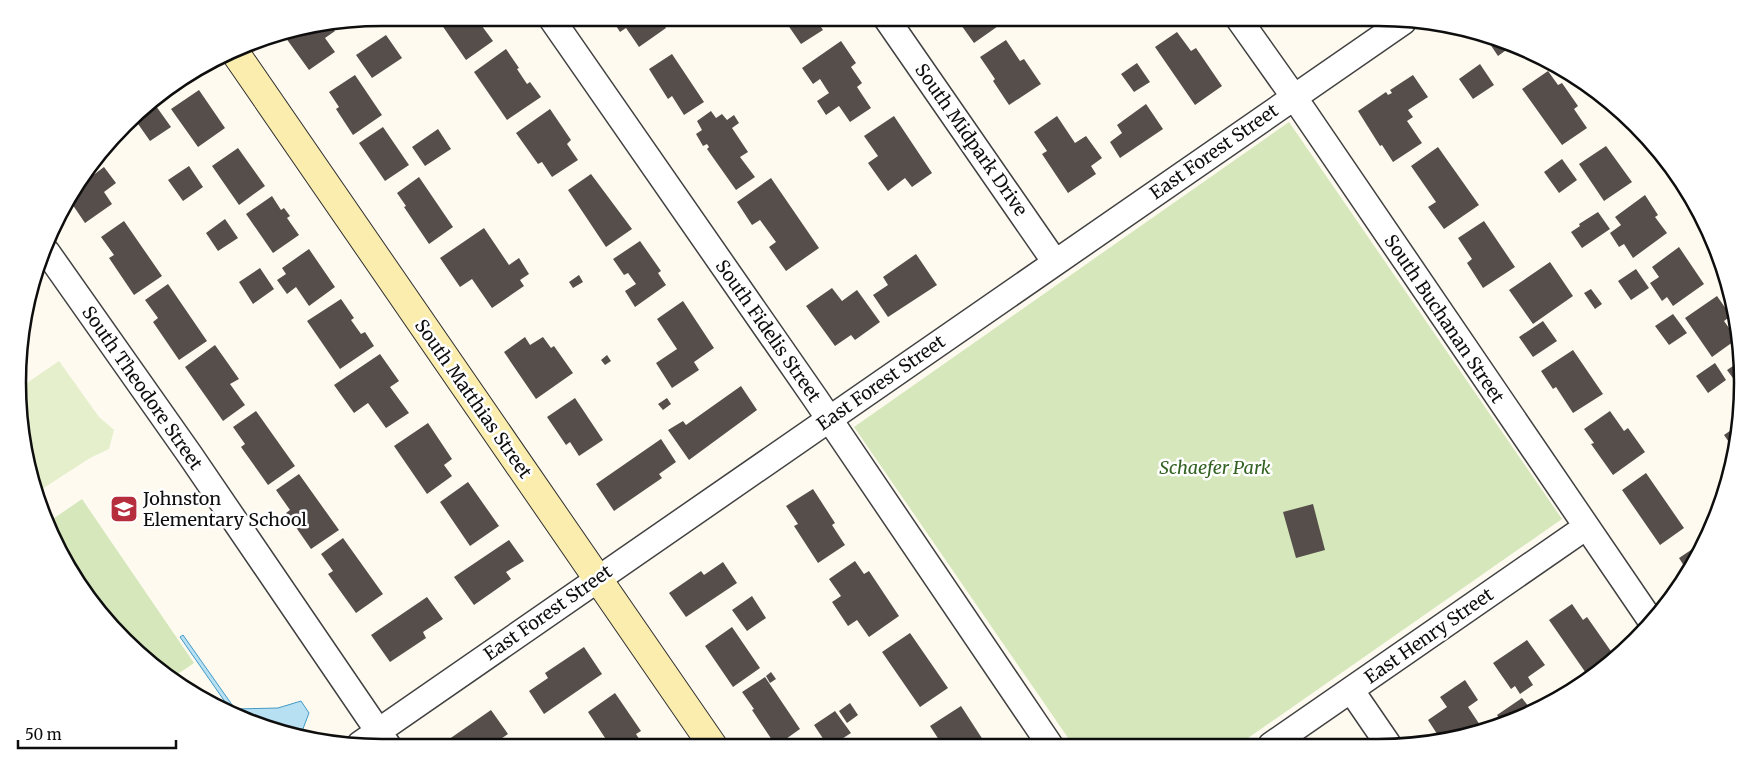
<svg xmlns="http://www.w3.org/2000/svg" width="1760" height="765" viewBox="0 0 1760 765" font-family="Merriweather,serif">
  <rect width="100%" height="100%" fill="#fefaf0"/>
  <path fill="#d5e7bb" d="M1289,122L1562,519L1238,745H1073L854,427Z
    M82,499L194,663L172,678L160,672L108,623L67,565L50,521Z"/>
  <path fill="#e5efcc" d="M59,361L99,417L114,430L109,449L90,458L39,491L24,453L18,389Z"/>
  <path fill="#b7e0f3" stroke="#429ac6" d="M183,635L235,709L278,708L301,701L309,713L301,734L265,728L230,709L180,637Z"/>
  <path fill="#564e4b" d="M437,18H476L493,41L466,60Z
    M611,18H659L666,28L639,47L626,28L620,32Z
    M783,18H815L823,30L801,44Z
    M956,18H996L1001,24L974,43Z
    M1300,18H1322L1307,27Z
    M331,26L335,31L325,38L335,52L309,70L283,34Z
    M1177,32L1191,51L1196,48L1222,86L1195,105L1155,47Z
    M386,35L402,58L372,78L356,55Z
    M1484,35L1495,37L1513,45L1498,56Z
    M1006,40L1020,61L1024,59L1041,84L1009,105L993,81L995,79L980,57Z
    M841,41L856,63L851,67L862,83L857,87L871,108L850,122L839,106L826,115L817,101L829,93L820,79L813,84L802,68Z
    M506,49L519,68L517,69L527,84L530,82L541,97L507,120L474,72Z
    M672,54L704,102L684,115L672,96L668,99L649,69Z
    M1137,63L1150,82L1134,92L1121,74Z
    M1480,64L1494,85L1473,99L1459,79Z
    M1548,71L1558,85L1562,83L1578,106L1574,109L1587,128L1562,145L1522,89Z
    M355,75L382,115L353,135L336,109L339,107L329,92Z
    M1413,75L1428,97L1408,110L1413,117L1407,121L1422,143L1393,162L1382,145L1380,146L1358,111L1386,92L1388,95L1392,93L1390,90Z
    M199,90L225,128L198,147L171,109Z
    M1146,104L1163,129L1120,158L1110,142L1122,133L1117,125Z
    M156,106L171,127L150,141L136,121Z
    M550,109L571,140L567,144L578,160L552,177L542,162L538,164L516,133Z
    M711,111L716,118L722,114L727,120L734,115L739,123L732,128L748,152L740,157L755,177L736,190L707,149L709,147L707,144L703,146L696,134L702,130L697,121Z
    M894,116L932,173L912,187L905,178L888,191L868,163L878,156L864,136Z
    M1057,116L1075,143L1086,136L1102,158L1091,166L1096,174L1068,193L1042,154L1047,151L1034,132Z
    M383,127L409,165L385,181L359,143Z
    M438,129L451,149L425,166L412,147Z
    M1606,146L1632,182L1604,201L1579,164Z
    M1438,147L1479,205L1444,229L1428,207L1436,202L1411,166Z
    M238,148L265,186L239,205L212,166Z
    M1562,159L1577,180L1559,193L1544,172Z
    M189,166L203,187L183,201L168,180Z
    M104,167L116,183L104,192L112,204L85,223L68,198L90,172L92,176Z
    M591,174L632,229L606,247L568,190Z
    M419,177L453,227L429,244L404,207L406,206L397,193Z
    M771,178L819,248L786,271L769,247L776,242L760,220L752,225L737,202Z
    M1645,195L1658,215L1655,217L1667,233L1633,258L1624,244L1619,247L1610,233L1621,225L1615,217Z
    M272,196L281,210L284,208L290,216L287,218L299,235L273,253L246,214Z
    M1598,212L1610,229L1582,248L1571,232L1580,226L1579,224Z
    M225,219L238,238L218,251L206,233Z
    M124,221L162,276L134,295L109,258L114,255L101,237Z
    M1484,221L1515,267L1483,288L1467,263L1472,259L1458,238Z
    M484,228L509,265L519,258L529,274L520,280L524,286L492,308L472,279L460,287L440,258Z
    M640,241L661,271L658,273L666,285L635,307L625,291L636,284L628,273L624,275L613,259Z
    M1679,247L1704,284L1673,306L1667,297L1662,301L1650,283L1659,277L1652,267Z
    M309,249L335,287L309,306L296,287L287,294L277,280L286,274L282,268Z
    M916,254L937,285L888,317L873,295L888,285L883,277Z
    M1550,262L1573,296L1533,324L1509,290Z
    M260,268L274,289L253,304L239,282Z
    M1636,269L1649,288L1631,300L1618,281Z
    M579,275L583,282L573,288L569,282Z
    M168,284L207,341L179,360L153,322L158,318L145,300Z
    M832,288L842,301L857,290L880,322L855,340L851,335L835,346L806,306Z
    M1591,289L1602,304L1595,309L1584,293Z
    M1717,296L1731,316L1724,321L1737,339L1712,357L1685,318Z
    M341,299L354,318L351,320L361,334L365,332L374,346L340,369L307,321Z
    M683,301L714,348L694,362L699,370L672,388L656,363L677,349L657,319Z
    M1673,314L1687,333L1669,345L1655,326Z
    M1543,321L1557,341L1533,357L1519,337Z
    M525,337L530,345L543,337L551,348L554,346L573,373L536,399L504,352Z
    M215,345L239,379L230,384L245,405L223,421L185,367Z
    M1573,350L1603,394L1573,413L1556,387L1553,389L1541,371Z
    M380,354L399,381L390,387L409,413L386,428L368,403L354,413L334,385Z
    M607,355L611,361L605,365L601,360Z
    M1742,360L1741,389L1727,370Z
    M1715,363L1726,380L1708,393L1696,376Z
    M741,386L757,410L689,460L668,430L683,421L686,425Z
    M575,398L603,440L579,456L570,442L566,445L547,417Z
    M667,398L671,404L663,410L658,404Z
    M256,411L295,466L268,485L241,447L245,444L233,427Z
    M1610,411L1624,431L1628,428L1645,452L1613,475L1591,444L1594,443L1584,429Z
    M428,423L452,459L444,465L452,476L427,494L394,446Z
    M1740,424L1739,430L1735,451L1724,435Z
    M661,439L676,462L659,474L662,478L614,511L596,484Z
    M1646,473L1684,528L1660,545L1622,490Z
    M299,474L339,530L311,549L286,513L290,510L276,490Z
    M468,482L499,526L470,546L440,502Z
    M813,489L835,523L832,525L845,545L818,563L794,526L798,524L786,506Z
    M1313,504L1325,550L1296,558L1283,512Z
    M343,538L383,594L356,613L328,574L333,571L321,554Z
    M509,540L524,561L506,572L511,579L474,605L454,577Z
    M1700,544L1686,569L1679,558Z
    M855,561L864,574L869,571L899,616L869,637L857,620L848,626L832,602L841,596L829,579Z
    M723,562L737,583L686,617L669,593L701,571L704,575Z
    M752,596L766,618L747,631L732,610Z
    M427,597L443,619L423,632L426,638L390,662L371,635Z
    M1572,604L1583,620L1587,617L1615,657L1588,676L1549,620Z
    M732,627L760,668L733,687L705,646Z
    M910,633L948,688L920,707L882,652Z
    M1527,640L1545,665L1528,677L1533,685L1520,694L1515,686L1511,689L1493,663Z
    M584,647L602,674L544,714L529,691L548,678L545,673Z
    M771,672L776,679L770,683L766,676Z
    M765,677L800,729L776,746L752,710L754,709L742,692Z
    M1465,680L1478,700L1468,707L1480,725L1469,733L1441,740L1428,720L1447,707L1440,697Z
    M615,693L641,731L636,734L644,747H611L588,712Z
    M1522,698L1532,711L1517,720L1503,724L1497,715Z
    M850,703L858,715L847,723L839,711Z
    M961,706L987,746H948L947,743L943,746L930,726Z
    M491,710L508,734L489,747H449L445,742Z
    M835,711L851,733L831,746H828L814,725Z"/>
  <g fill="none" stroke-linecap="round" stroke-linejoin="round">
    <defs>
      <path id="street" d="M551,18L815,398L1050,745
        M886,18L1055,262
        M1238,18L1294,97L1651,621
        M47,252L190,455L389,747
        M1351,690L1388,744
        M360,744L1403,22
        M1271,745L1586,527"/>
      <path id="secondary" d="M234,51L713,746"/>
    </defs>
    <use href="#street" stroke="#414141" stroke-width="28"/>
    <use href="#secondary" stroke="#303030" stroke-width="30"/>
    <use href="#street" stroke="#fff" stroke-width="25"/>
    <use href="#secondary" stroke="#faedae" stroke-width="28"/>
  </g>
  <defs>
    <symbol id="school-square" viewBox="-11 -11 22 22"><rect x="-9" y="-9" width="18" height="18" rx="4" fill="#b62d3d" stroke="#fff"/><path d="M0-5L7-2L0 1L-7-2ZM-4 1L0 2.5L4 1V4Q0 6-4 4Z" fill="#fff"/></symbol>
  </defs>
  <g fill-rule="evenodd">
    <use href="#school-square" x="108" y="493" width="32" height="32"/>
  </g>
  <g text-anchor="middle" stroke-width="5" stroke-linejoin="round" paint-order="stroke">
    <g font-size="18" fill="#0e0e0e" stroke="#fff">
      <text transform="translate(971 140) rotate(55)" y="6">South Midpark Drive</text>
      <text transform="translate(1214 152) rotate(-35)" y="6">East Forest Street</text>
      <text transform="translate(1444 319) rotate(56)" y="6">South Buchanan Street</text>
      <text transform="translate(768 331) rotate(55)" y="6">South Fidelis Street</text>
      <text transform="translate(881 383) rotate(-35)" y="6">East Forest Street</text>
      <text transform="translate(142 388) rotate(55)" y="6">South Theodore Street</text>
      <text transform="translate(473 399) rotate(55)" y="6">South Matthias Street</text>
      <text transform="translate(548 613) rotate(-35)" y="6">East Forest Street</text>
      <text transform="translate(1429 636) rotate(-35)" y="6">East Henry Street</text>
    </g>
    <g font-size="18" font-style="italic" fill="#336222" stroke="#fff">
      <text x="1215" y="474">Schaefer Park</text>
    </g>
    <g font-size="18" fill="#0e0e0e" stroke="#fff" text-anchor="start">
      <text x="143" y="505">Johnston<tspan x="143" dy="21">Elementary School</tspan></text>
    </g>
  </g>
  <path d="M0 0H1760V765H0ZM382 26H1378A356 356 0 0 1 1734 382V383A356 356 0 0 1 1378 739H382A356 356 0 0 1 26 383V382A356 356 0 0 1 382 26Z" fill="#fff" fill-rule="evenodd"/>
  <path fill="none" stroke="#0e0e0e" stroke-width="2.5" d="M382 26H1378A356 356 0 0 1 1734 382V383A356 356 0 0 1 1378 739H382A356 356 0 0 1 26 383V382A356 356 0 0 1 382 26Z"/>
  <path d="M18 740v8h158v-8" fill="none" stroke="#0e0e0e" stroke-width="2.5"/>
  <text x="25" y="740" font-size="15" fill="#0e0e0e" stroke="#ffffff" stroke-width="4" paint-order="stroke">50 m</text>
</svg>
